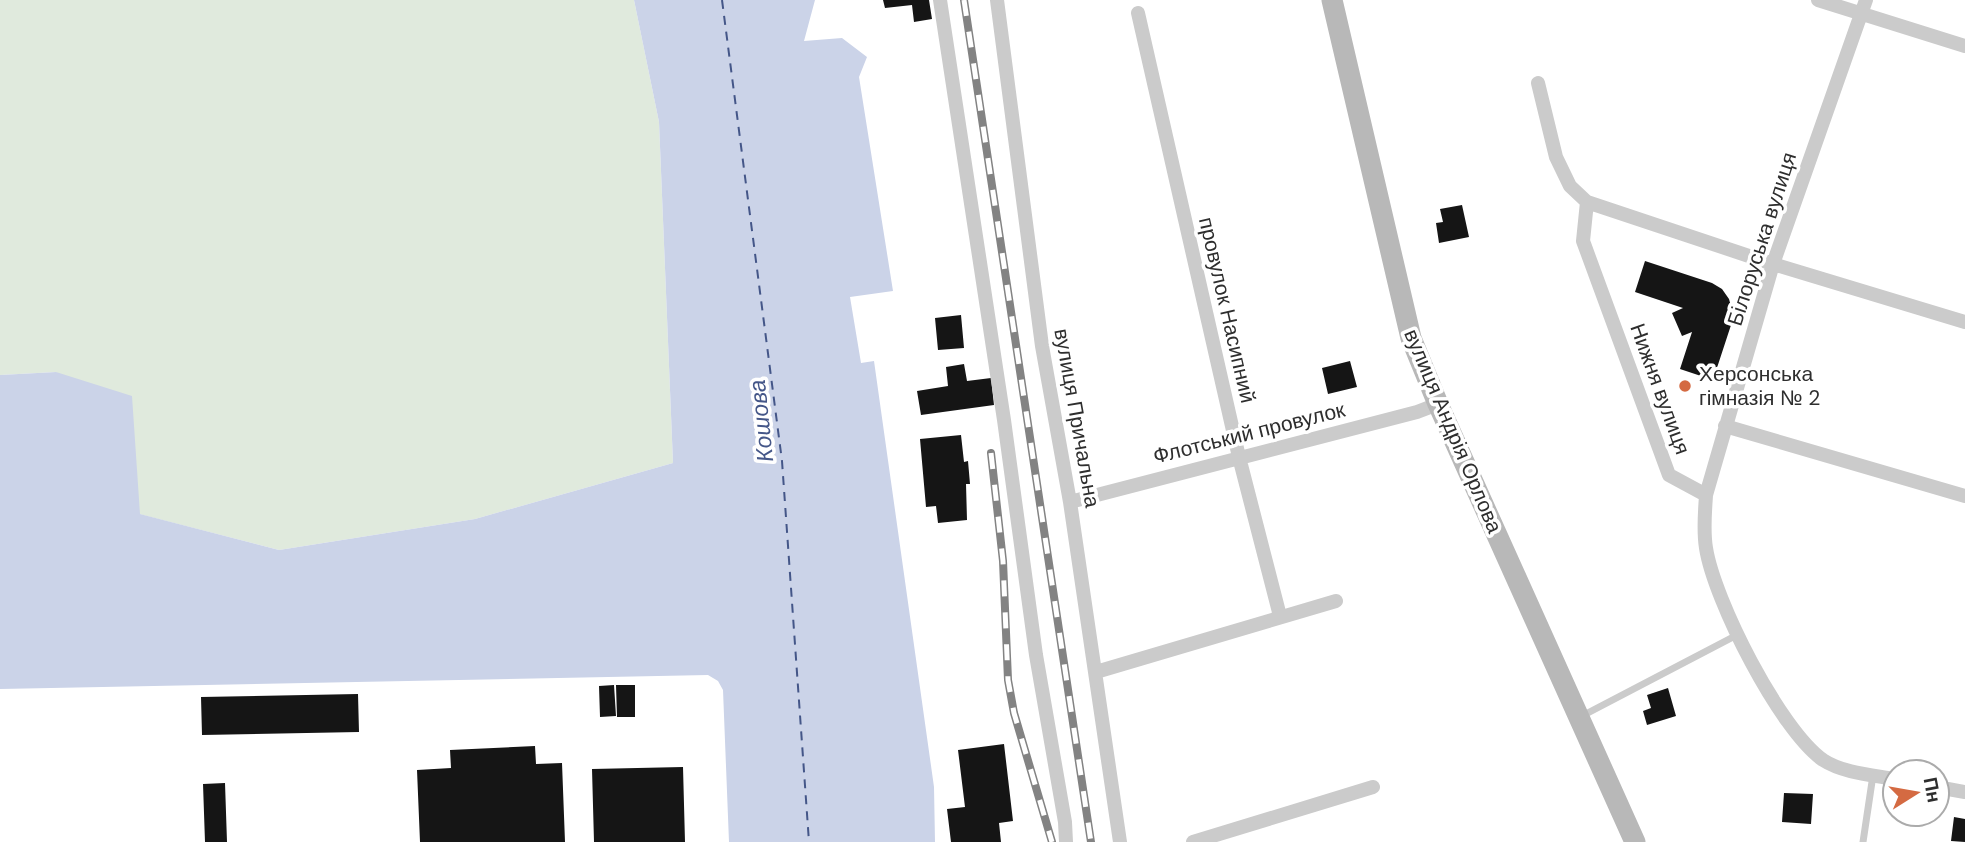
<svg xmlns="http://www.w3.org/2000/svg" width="1965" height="842" viewBox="0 0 1965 842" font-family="'DM Sans',sans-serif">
  <rect width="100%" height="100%" fill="#fff"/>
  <path fill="#e0eadd" d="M0,0H634L659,122L673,463L475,519L279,550L139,514L56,372L0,375Z"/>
  <path fill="#cbd3e8" d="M634,0H815L804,41L842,38L867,57L859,77L893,291L850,297L861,363L874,361L934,787L935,842H729L723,690L718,681L708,675L0,689V375L56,372L132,396L140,514L279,550L475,519L673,463L659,122Z"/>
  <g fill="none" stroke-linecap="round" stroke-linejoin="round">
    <path stroke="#445688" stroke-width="2" stroke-dasharray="9 7" stroke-linecap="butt" d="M722,0L782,461L809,842"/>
  </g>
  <path fill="#151515" d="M883,0H929L932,19L914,22L912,5L885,8Z
    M1462,205L1469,237L1439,243L1436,223L1443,222L1440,209Z
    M1645,261L1712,283L1722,289L1729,299L1732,310V322L1713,380L1680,369L1692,332L1682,336L1672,313L1683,308L1635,292Z
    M961,315L964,348L938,350L935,318Z
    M1350,361L1357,387L1328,394L1322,368Z
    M964,364L967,381L991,378L994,405L921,415L917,391L948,386L946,367Z
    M961,435L964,462L968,461L970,484H966L967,520L938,523L936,506L926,507L920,439Z
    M614,685L616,716L600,717L599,686Z
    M616,685H635V717H617Z
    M1668,688L1676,716L1647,725L1643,711L1651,708L1647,695Z
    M358,694L359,732L202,735L201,697Z
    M1004,744L1013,821L999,823L1001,842H951L947,809L965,807L958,750Z
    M535,746L536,764L562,763L565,842H420L417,770L451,768L450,750Z
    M683,767L685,842H594L592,769Z
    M225,783L227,842H205L203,784Z
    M1784,793L1813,794L1811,824L1782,822Z
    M1954,817L1965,819V842L1951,841Z"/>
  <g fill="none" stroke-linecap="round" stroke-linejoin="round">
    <path stroke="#cbcbcb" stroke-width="7" d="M1580,717L1737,635
      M1863,842L1873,775"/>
    <path stroke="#cbcbcb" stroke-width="14" d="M940,0L1004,420L1036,655L1065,822L1066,842
      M997,0L1042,346L1070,502L1120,842
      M1818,0L1965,46
      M1138,13L1239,457L1280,616
      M1538,83L1556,157L1570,186L1587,202L1773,264L1965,322
      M1587,202L1583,241L1669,475L1706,495C1705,513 1703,530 1706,548C1714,600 1780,730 1823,760C1843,773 1872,775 1895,779
      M1725,426L1965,496
      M1706,495L1773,264L1866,0
      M1070,502L1417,412L1438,404
      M1096,672L1336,601
      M1937,787L1965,792
      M1193,842L1373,787"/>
    <path stroke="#b8b8b8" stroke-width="21" d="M1332,0L1411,338L1438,404L1635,842"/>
    <defs>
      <path id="rail" d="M964,0L1091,842
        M991,453L1003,561L1008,680L1014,713L1052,842"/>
    </defs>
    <use href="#rail" stroke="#838383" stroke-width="8"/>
    <use href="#rail" stroke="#fff" stroke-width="5" stroke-dasharray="16" stroke-linecap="butt"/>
  </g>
  <circle fill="#d46a42" stroke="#fff" stroke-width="2.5" cx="1685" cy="386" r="7"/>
  <g text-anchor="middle" stroke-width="7" stroke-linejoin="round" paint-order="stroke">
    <g font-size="21" fill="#2e2e2e" stroke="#fff">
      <text transform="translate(1762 239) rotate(-72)" y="7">Білоруська вулиця</text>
      <text transform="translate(1227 310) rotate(77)" y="7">провулок Насипний</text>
      <text transform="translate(1660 389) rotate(70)" y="7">Нижня вулиця</text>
      <text transform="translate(1077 418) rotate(80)" y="7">вулиця Причальна</text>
      <text transform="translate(1453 431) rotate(67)" y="7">вулиця Андрія Орлова</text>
      <text transform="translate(1249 433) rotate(-14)" y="7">Флотський провулок</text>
    </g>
    <g font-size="21" fill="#2e2e2e" stroke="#fff" text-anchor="start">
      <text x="1699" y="381">Херсонська<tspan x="1699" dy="24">гімназія № 2</tspan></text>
    </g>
    <g font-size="23" font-style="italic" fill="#445688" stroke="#fff">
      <text transform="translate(761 421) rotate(-96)" y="8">Кошова</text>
    </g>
  </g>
  <g transform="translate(1916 793) rotate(79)"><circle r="33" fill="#ffffff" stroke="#ababab" stroke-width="2"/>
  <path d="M0-5L12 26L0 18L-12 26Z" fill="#d46a42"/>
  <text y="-10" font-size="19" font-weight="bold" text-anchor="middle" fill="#2e2e2e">Пн</text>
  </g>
</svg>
